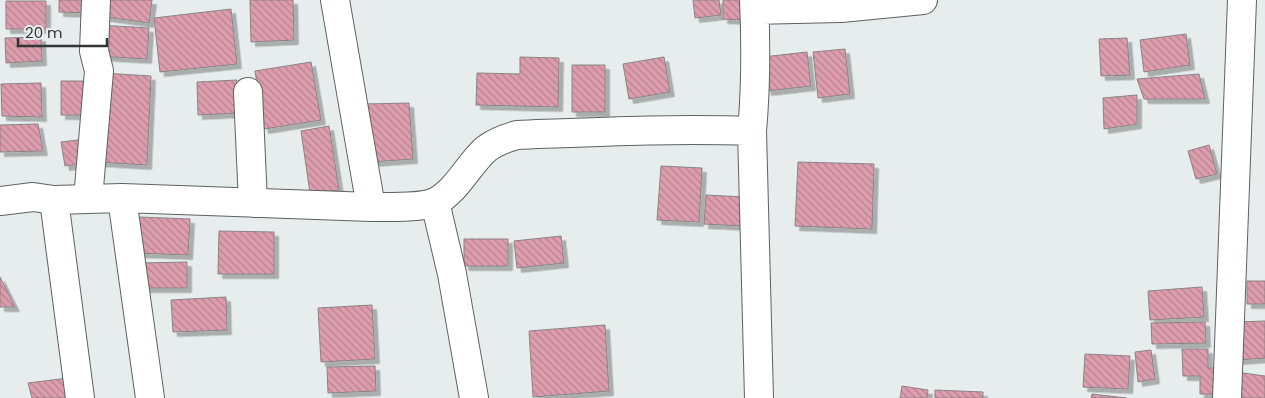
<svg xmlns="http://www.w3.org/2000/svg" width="1265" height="398" viewBox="0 0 1265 398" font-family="Poppins,sans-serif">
  <defs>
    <pattern id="building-back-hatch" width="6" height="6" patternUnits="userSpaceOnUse" patternTransform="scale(1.25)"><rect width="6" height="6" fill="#de9daf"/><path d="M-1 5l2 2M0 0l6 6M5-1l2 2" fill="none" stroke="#b5818f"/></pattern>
    <filter id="shadow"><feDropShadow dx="4.5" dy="4.5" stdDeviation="0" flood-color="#0004"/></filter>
  </defs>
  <rect width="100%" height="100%" fill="#e6edec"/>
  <path fill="url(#building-back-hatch)" stroke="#898385" filter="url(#shadow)" d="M59,0H91V13L59,12Z
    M101,0H152L149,23L99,16Z
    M250,0H293L294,40L251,42Z
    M693,0H719L721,15L695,18Z
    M723,0H745V20L723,19Z
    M6,1H46V29H6Z
    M231,9L237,64L160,72L154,18Z
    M99,25L149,28L147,59L97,56Z
    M1186,34L1190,65L1144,72L1140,40Z
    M41,37L42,61L6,63L5,38Z
    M1127,38L1130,75L1101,76L1099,39Z
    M845,49L850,94L818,98L813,52Z
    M807,52L811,86L767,91L763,57Z
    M520,57L559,58L558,107L476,105L477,73L520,74Z
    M664,57L670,92L629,99L623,64Z
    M311,62L321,120L264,129L255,71Z
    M572,65H605V112H572Z
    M102,73L151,76L147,165L97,162Z
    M1199,74L1205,99H1144L1137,79Z
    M237,80L239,113L198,115L197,82Z
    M61,81H95V115H61Z
    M41,83L42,117L2,116L1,84Z
    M1137,95V124L1104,129L1103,98Z
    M409,103L413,159L370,162L364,104Z
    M38,124L43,151L0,152V125Z
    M329,126L339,190L310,193L301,131Z
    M85,139L88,163L65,166L61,142Z
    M1209,145L1217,174L1196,179L1188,151Z
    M798,162L874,164L872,229L795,226Z
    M661,166L702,168L699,222L657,220Z
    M706,195L745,197L743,226L704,224Z
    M139,217L190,219L188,255L137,253Z
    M219,231L274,232V274H218Z
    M561,236L564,263L517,268L514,241Z
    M464,239H508V266H464Z
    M187,262V288H140V263Z
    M0,277L15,307H0Z
    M1247,281H1265V304H1247Z
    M1202,287L1204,317L1150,320L1148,291Z
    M226,297L227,330L173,332L171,300Z
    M372,305L375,359L321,362L318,308Z
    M1265,321V358L1238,360L1236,322Z
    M1205,322L1206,343L1152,344L1151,323Z
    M605,325L609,391L533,397L529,331Z
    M1182,349H1208V368H1220L1221,394H1200V376H1183Z
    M1151,350L1155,379L1138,382L1135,352Z
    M1085,354L1130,356L1128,389L1083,387Z
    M375,366L376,391L328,393L327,367Z
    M1236,372L1265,376V398H1232Z
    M68,378L74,398H32L28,383Z
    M902,386L928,390L927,398H900Z
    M935,390L983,392V398H935Z
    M1092,394L1126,398H1091Z"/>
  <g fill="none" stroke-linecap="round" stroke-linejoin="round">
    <defs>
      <path id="minor" d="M335,0L371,207
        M754,0C756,44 756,87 752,131L759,398
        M755,10L841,8L923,0
        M248,92L253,203
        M122,198L150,398
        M88,199L99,71L94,51L96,0
        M54,200L80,398
        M0,201L33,197L54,200L122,198L371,207C386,207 423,208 435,202C457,191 468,165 486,149C495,142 506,138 517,135C595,132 673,128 752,131
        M435,202L452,274L474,398
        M1227,398L1242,0"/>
    </defs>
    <use href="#minor" stroke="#5d6261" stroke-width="30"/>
    <use href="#minor" stroke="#fff" stroke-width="28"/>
  </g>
  <path d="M18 38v8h89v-8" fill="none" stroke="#333535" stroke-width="2.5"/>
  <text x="25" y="38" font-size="15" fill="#333535" stroke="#e6edec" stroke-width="4" paint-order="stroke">20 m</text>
</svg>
